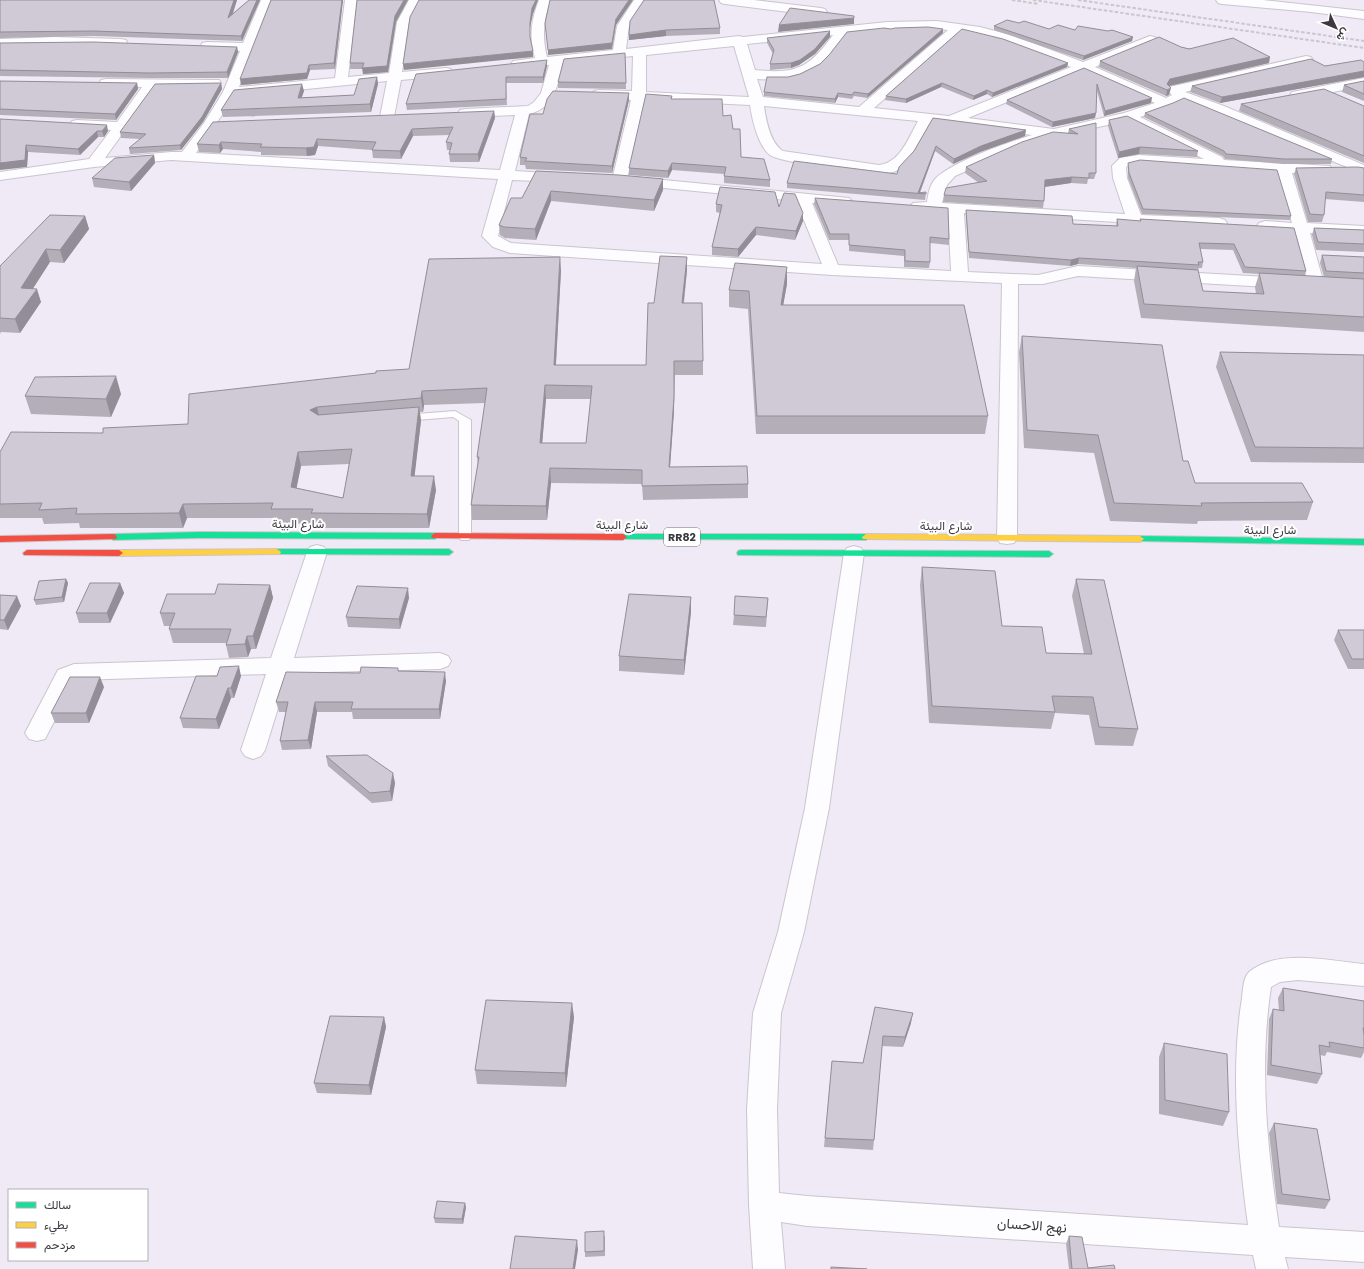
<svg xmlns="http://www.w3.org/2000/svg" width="1364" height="1269" viewBox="0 0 1364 1269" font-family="Poppins,Vazirmatn,sans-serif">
  <rect width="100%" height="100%" fill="#f0eaf6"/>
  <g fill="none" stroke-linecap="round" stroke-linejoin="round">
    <defs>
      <path id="lane" d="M455,411L471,420V537L469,540H461L459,537V421L453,417L404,421L398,418L404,415Z"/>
      <path id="street" d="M261,0H273L239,87L335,78L345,0H357L348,77L389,73L397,22L409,0H421L409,22L402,72L446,68L451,69L453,72L451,75L446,76L401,80L394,117L392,120L387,121L382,120L380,117L387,81L235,96L196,153L500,170L515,115L465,117L460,116L458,113L460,110L465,109L528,106L534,102L541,93L549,65L518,68L513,67L511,64L513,61L535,58C529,38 531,20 539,0H551C543,19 542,37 547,57L613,50L617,26L634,0H646L629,26L626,49L739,36L743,37L887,22L937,21L980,27L1014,36L1083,62L1150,36L1155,37L1156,40L1155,43L1095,67L1166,98L1172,95L1167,90L1169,87L1306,56L1311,57L1313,60L1311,63L1185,92L1224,106L1364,165V174L1183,100L1172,106L1140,117L1222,157L1224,160L1330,166L1332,169L1330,172L1325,173H1292L1307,223L1364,226V236L1310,233L1324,284L1322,288L1316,289L1310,288L1308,284L1294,232L1259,229L1257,226L1259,223L1265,221L1292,223L1277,173L1139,163L1129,165L1126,167L1127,178L1141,215L1219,218L1225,220L1227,223L1225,226L1219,228L964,213L968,272L1038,275L1078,266L1287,278L1293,279L1295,283L1293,287L1287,288L1078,276L1043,284H1018L1017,538L1014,543L1007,544L1000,543L997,538L1002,283L832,275L510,253L493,247L482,236L498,179L171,160L94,167L0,180V172L89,159L111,130L77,128L72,127L70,124L72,121L77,120L117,122L142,87L101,86L99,83L101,80L106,79L219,80L221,83L219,86L214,87H156L105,158L171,152H182L204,123L223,92L240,51L207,50L202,49L201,46L202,43L207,42L243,43ZM937,29L948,30L859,107L763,97L757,79C805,83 820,73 846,34L887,30ZM961,32C999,38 1035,53 1071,67L949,116L874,108ZM833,35C808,69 796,74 755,70L747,44ZM734,46L749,97L646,92V55ZM633,56L632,91L599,90L594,91L592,94L594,97L599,98L631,100L612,180L614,183L619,184L626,181L628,184L633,185L796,201L822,264L511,243L498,236L512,180L563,182L568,181L570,178L568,175L563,174L515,171L529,114C555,108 557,86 563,63ZM1083,71L1155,103L1124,113L1054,129L968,118ZM645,100L750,105C752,119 758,146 770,155C781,163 860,172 878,173C883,174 891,173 896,171C913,162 922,139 932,122L1032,135C1009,142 951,162 935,179C930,185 928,194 927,202L913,203L910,206L913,209L948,212L951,271L838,265L812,203L844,206L849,204L852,201L849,198L633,177L627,179ZM764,106L918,121C909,137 900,163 879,165L783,151C770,143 766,120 764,106ZM1126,121L1204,159L1139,155L1120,158L1112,166L1113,178L1125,214L942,203L947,185L955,176L1021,147L1052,137Z
        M719,0H754L821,8L825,9L827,12L825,15L821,16L725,4L721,3Z
        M1216,0H1263L1364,11V19L1311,12L1222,4L1218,3Z
        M55,37L121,39L126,40L127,43L126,46L121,47L55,45L0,47V39Z
        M1364,78V86L1297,99L1292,98L1290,95L1292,92L1297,91Z
        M317,545L324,547L327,552L294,658L440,653L448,656L451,661L448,666L440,669L289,673L265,750L261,756L253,759L245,756L241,750L266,674L78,680L75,681L45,739L37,741L29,739L25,733L58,670L74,664L271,658L307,552L310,547Z
        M854,546L861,548L864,553L829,808L804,932L781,1013L777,1109L779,1193L807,1196L1248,1225C1238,1150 1230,1072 1242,998C1243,990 1243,978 1249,972C1277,948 1330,961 1364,964V986L1298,980L1280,982L1271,987C1259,1066 1267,1148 1279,1227L1364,1232V1262L1285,1257L1288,1269H1256L1253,1255L807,1226L781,1222L785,1269H753L749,1205L747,1109L753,1013L778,932L805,808L844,553L847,548Z"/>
      <path id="fast" d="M199,532L435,533L439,536L435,539L199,538L113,540L109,537L113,534Z
        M623,534H866L870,537L866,540L620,539L619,537Z
        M1140,536L1364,539V545L1137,541L1136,539L1137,537Z
        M277,549H449L453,552L449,555L274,554L273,552Z
        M741,550L1049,551L1053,554L1049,557L738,555L737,553L738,551Z"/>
      <path id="slow" d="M866,534L1140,536L1144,539L1140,542L863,539L862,537Z
        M277,549L281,552L280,554L119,556L115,553L119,550Z"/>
      <path id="jam" d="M435,533L623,534L627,537L623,540L432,538L431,536Z
        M113,534L116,535L117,537L116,539L0,542V536Z
        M27,550H119L123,553L119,556L24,555L23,553Z"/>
    </defs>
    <use href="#lane" stroke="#cac5ce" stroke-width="2"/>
    <use href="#street" stroke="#cac5ce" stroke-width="2"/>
    <use href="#fast" stroke="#cac5ce" stroke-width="2"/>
    <use href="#slow" stroke="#cac5ce" stroke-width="2"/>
    <use href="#jam" stroke="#cac5ce" stroke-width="2"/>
    <use href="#lane" fill="#fdfcfe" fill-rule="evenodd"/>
    <use href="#street" fill="#fdfcfe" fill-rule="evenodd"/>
    <use href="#fast" fill="#16e098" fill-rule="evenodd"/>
    <use href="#slow" fill="#ffcf43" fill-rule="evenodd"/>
    <use href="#jam" fill="#f24e42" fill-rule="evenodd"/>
    <path stroke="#c9c7cb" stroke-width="2" stroke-dasharray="3.5 2" stroke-linecap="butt" d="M1012,0L1039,4
      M1033,0L1364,48
      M1078,0L1364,41"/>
  </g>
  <path fill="#b3aeb8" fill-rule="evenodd" d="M0,0H237L232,14L249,0H260L242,41L94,36L0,38Z
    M271,0H343L335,69L310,70L307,79L241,85Z
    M644,0L720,28V34L666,36L629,40Z
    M396,22L388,72L363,74V69H350V63Z
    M1019,23L1049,29L1075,30L1132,41L1083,60L994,30V26Z
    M891,29H943V33L867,98L854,96L852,99L838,97L835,103L764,96V92L788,77L800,74Z
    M962,29L1068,63L1067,67L992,97L987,94L973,100L941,87L906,103L885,100L886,96Z
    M830,37L815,54L799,65L791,68L770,70V64L773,54L767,43V38Z
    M0,43L237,47L238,52L228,78H151L0,76Z
    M1181,47L1269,63L1169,86V95L1166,96L1099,67L1100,61Z
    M625,53L626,89L558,88V82Z
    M1364,62V77L1220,103L1190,92L1192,86L1325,66Z
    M547,66L543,83H506L507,105L407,110L406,104Z
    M1084,68L1151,103L1104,116L1097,91L1095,118L1052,127L1006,104L1007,100Z
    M377,77L378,84L371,112L223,117L221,110L304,91L301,98L354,95Z
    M0,81L137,83L138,89L116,120L0,115Z
    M1364,81V101L1342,92L1344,85Z
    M221,83L222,89L203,122L181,150L130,154L129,148L140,139L121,138L120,132Z
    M629,93V100L612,173L526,169L525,165H520V157L543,114Z
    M672,96V99L723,116L733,129L741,157L770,180V187L724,183V174L672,170L668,178L629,175V168Z
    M1241,104L1364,106V163L1239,111Z
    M494,111L495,118L479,162H450L449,154L450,150H447L446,142L450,135L413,136L401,159L373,158L372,150L318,146L315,155L307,156L261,155V152L223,149L220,153L199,152L197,144Z
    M1145,113L1332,159L1331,164H1283L1225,159L1223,156L1144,117Z
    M933,118L1025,136L980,152L953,164L935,151L920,193L926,192L925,200L787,188V183L897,174L914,151Z
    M0,119L108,131L104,137H98L80,155L28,152L27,167Z
    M1109,120L1198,151L1197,157L1139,154L1118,158L1108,126Z
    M1096,123V173L1094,179H1088L1087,184L1071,183L1044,187V201L1043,208L943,202L944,195L979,183L965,173L966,167L1068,133L1069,129Z
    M154,155L155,163L131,191L94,187L92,178Z
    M1128,163L1291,216L1290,220L1142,214L1128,178Z
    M1296,168H1364V202L1325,199L1324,215L1322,222H1308L1294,174Z
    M536,171L663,179V190L654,211L551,201L536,240L505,238L500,235L499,225L522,198Z
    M815,198L949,239V245L930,243V262L929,268L904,267V256L849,251V240H829L814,204Z
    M716,204L779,207L803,221L795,240L756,235L738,257L712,255V247L720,213L716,212Z
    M966,210L1073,224L1116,226L1117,219L1140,221V219L1294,228L1306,271L1305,276L1324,277L1320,263L1322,255L1364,257V332L1141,318L1134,281L1136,268L1078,264L1070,266L969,258L966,216ZM1200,249L1233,250L1243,273L1259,274L1255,287L1256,294L1203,291L1198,270L1199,268H1202L1203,262Z
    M85,216L89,229L64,263L50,262L33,288L41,302L20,333L1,332L0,334V266Z
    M1314,228L1364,230V252L1316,250L1312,235Z
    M687,257V270L684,303L703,361V375H675L674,411L670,467L748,484V498L643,500L642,484L551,483L547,520H472L471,505L478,466L477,457L485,403L424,405L423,412H420L421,421L414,476L436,490L429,528H314L313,524L274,523L273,518H187L183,528H80L79,523L44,524L42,518H0V452L103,433L188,424L376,373L409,369L561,270L556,365H646L654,303ZM546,399H591L586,443H542ZM349,464L343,498L296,488L301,466Z
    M787,284L783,305L988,416L985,434H756L748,309L729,307V290Z
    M1022,336L1183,461L1195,483L1313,502L1307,520L1198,521L1197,524L1110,521L1094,453L1024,448L1019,352Z
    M1220,352L1364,355V463L1251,462L1216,367Z
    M121,394L111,417L31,414L25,396Z
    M922,567L1002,626L1046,653L1084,654L1072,596L1076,579L1138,729L1133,746L1095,745L1089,715L1055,713L1051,729L929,723L920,585Z
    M66,579L68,583L64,602L36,605L34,600Z
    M120,583L124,593L110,623H79L76,613Z
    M270,585L273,598L256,649H251L248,657L229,658L226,645V643H173L169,629L170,626H164L160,613L215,594Z
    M0,595L21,606L8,630L0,629Z
    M691,597V612L684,675L619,671V656Z
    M409,598L400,629L348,627L346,617Z
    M768,598L766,627L733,625L734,615Z
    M1338,630H1364V669H1348L1334,640Z
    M399,672L446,681L440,719H353L352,712H317L311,749L282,750L280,741L286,712H279L276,702L360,673Z
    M241,676L234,698H231L219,729L183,728L180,718Z
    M104,687L89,723H55L51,713Z
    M326,756L395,783L392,801L372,803L328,766Z
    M1283,988L1364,1001V1052L1361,1058L1327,1052L1325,1056L1320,1055L1322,1074L1317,1084L1267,1075L1269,1019L1273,1009L1279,1010L1278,998Z
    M875,1007L911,1023L903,1047L882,1046L874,1140L873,1150L824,1147L832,1061L863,1063Z
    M384,1017L386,1027L371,1095L317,1093L314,1083Z
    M574,1017L566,1087L477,1084L475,1070Z
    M1164,1043L1229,1112L1223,1126L1159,1114V1057Z
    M1274,1123L1330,1200L1325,1209L1277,1204L1269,1133Z
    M466,1207L463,1224L435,1223L434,1218Z
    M605,1236V1256L585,1257V1252Z
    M1069,1236L1088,1268L1115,1269H1069L1066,1244Z"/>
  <path fill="#928d96" d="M234,0H237L230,23L228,18Z
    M257,0H260L242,41L241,36Z
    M342,0H343L335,69L334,63Z
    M404,0H408L396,22L388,72L363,74L362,68Z
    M536,0H538L533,14L530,28V23L532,8Z
    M629,0H633L616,25L612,49L548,55V50L616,19Z
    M854,18V24L778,32L779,25Z
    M943,29V33L867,98L868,94Z
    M666,30V36L629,40V35Z
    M830,31V37L815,54L799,65L791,68V63Z
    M1133,37L1132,41L1083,60L1084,56Z
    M237,47L238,52L228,78L227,72Z
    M533,51V57L404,70L403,64Z
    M1270,57L1269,63L1169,86L1166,90L1167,84L1170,79Z
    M547,60V66L543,83V77Z
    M1068,63L1067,67L992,97L993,93Z
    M309,65L310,70L307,79L241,85L240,79Z
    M1364,71V77L1220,103L1222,97Z
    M377,77L378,84L371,112L370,104Z
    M137,83L138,89L116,120L115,114Z
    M221,83L222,89L203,122L181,150L180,145Z
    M942,83L941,87L906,103V99Z
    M302,84L304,91L299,106L298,98Z
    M1171,88L1169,95L1166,96L1167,90Z
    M987,90V94L973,100L974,96Z
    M629,93V100L612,173V166Z
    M838,93V97L835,103V99Z
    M1152,98L1151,103L1104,116L1105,111Z
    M494,111L495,118L479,162L478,154Z
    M1096,113L1095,118L1052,127L1053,122Z
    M107,125L108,131L104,137L102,131Z
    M412,129L413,136L401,159L400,151Z
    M1026,130L1025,136L980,152L953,164L954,159L981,146Z
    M97,131L98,137L80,155L78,149Z
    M317,139L318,146L315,155L307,156L306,148Z
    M221,142L223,149L220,153L219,145Z
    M26,145L28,152L27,167L0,170V163Z
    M936,146L935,151L919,194L918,193Z
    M1140,147L1139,154L1118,158L1119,152Z
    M154,155L155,163L131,191L129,182Z
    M672,163V170L668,178V171Z
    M1072,177L1071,183L1044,187L1045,180Z
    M663,179V190L654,211V200Z
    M551,191V201L536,240L535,229Z
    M803,213V221L795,240L796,231Z
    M85,216L89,229L64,263L60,250Z
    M756,227V235L738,257V249Z
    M46,249L50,262L25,301L21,288Z
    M560,257L561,270L555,379L554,365Z
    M687,257V270L682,316V303Z
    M1079,258L1078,264L1070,266L1071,260Z
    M787,267V284L780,323L781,305Z
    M37,289L41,302L20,333L15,319Z
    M674,361V411L669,481V467Z
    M116,376L121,394L111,417L106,399Z
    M545,385L546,399L541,457L540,443Z
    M422,391L424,405L423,412L421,398Z
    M317,407L320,420L310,410Z
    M419,407L421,421L413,490L411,476Z
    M298,452L301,466L294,501L291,487Z
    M550,468L551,483L547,520L546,506Z
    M434,476L436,490L429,528L427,514Z
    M183,504L187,518L183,528L179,513Z
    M66,579L68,583L64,602L62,597Z
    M120,583L124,593L110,623L107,613Z
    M270,585L273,598L256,649L253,636Z
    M408,588L409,598L400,629L399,619Z
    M17,596L21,606L8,630L4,620Z
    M691,597V612L684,675V660Z
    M247,636L251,649L248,657L245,644Z
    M239,666L241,676L234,698L231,688Z
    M445,672L446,681L440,719L439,709Z
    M100,677L104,687L89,723L86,713Z
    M228,688L231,698L219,729L216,719Z
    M315,702L317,712L311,749L308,740Z
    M393,773L395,783L392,801L390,791Z
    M572,1003L574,1017L566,1087L565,1073Z
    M913,1013L911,1023L903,1047L905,1037Z
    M384,1017L386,1027L371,1095L369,1085Z
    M465,1203L466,1207L463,1224L462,1219Z
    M577,1240L578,1250L575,1269H573Z"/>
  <path fill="#d0cad6" stroke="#928d96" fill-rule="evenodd" d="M0,0H234L228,18L249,0H257L241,36L93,31L0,32Z
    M271,0H342L334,63L309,65L307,73L240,79Z
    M357,0H404L395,16L387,66L362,68L364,63H350Z
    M419,0H536L532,8L530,23V37L533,51L403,64L410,17Z
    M550,0H629L616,19L612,43L548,50L545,23Z
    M644,0H714L720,28L666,30L629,35L630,21Z
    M790,8L854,16V18L779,25Z
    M1007,20L1019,23L1024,21L1049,29L1058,25L1075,30L1078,26L1108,31L1112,30L1133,37L1084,56L994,26Z
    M928,27L943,29L868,94L854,92L852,95L838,93L835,99L764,92L767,77H788L800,74L820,64L829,55L847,32L884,28L891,29L895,28Z
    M962,29L1003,39L1068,63L993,93L987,90L974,96L942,83L906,99L886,96Z
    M830,31L815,49L800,60L791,63L770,64L774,50L767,38Z
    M1159,37L1181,47L1189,49L1233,38L1270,57L1170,79L1167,84L1171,88L1167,90L1100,61Z
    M93,42L237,47L227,72L150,73L0,70V43Z
    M625,53L626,83L558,82L564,59Z
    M1311,59L1325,66L1361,60L1364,62V71L1222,97L1192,86Z
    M547,60L543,77H506V99L406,104L416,74Z
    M1084,68L1152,98L1105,111L1097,84L1096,113L1053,122L1007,100Z
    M377,77L370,104L221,110L234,90L302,84L298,98L354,95L359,79Z
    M0,81L137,83L115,114L0,109Z
    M1364,81V94L1344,85Z
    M221,83L202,117L180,145L129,148L146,134L120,132L155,84Z
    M1324,89L1364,106V156L1241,104Z
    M553,91L629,93L612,166L525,161L527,158L520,157L530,114H543L547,99Z
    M646,94L672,96L671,99H722L723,116L731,115L733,129H740L741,157L764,159L770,180L724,176L726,167L672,163L668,171L629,168Z
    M1184,98L1332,159H1284L1226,154L1224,151L1145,113L1173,103Z
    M494,111L478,154H449L452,143L446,142L453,127L412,129L400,151L372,150L376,142L317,139L314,147L306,148L260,147L262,144L221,142L219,145L197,144L213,122Z
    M1127,116L1198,151L1140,147L1119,152L1109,120Z
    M933,118L1026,130L981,146L954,159L936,146L918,193L926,192V194L787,183L794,161L897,174L899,167L914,151Z
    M0,119L107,125L102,131H97L78,149L26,145L25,160L0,163Z
    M1096,123V173H1089V178L1072,177L1045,180L1044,201L944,195L946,188L987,181L966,167L1022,142L1053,132L1078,134L1069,129Z
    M154,155L129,182L92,178L115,158Z
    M1140,160L1277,170L1291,216L1143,209L1129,173L1128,163Z
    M1358,167L1364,168V195L1326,192L1324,215L1310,214L1296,168Z
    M536,171L619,175L663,179L654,200L551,191L535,229L504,227L499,225L511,198H522Z
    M720,187L775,192L779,207L784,193L795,194L803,213L796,231L756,227L738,249L712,247L722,205L716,204Z
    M815,198L948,208L949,239L930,237V262L905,261V250L849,245V234H830Z
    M966,210L1072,216L1073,224L1118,226L1117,219L1141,221L1140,219L1294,228L1306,271L1245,267L1234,244L1199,243L1203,262H1198L1199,265L1079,258L1071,260L969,252Z
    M50,215L85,216L60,250L46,249L21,288L37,289L15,319L0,318V266Z
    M1314,228L1364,230V244L1318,242Z
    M1322,255L1364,257V273L1326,271Z
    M660,256L687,257L682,303H702L703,361H674V397L669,467L747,466L748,484L642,486V470L550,468L546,506L471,505L479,457H477L487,388L422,391L421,398L317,407L310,410L318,415L419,407L411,476H434L427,514L311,513L313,509H271L273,503L183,504L179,513L76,514L77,508L39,510L42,503L0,504V452L11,432L103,433V428L188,424L189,394L376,373V371L409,369L429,259L560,257L554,365H646L648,303H654ZM545,385L592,386L586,443H540ZM352,449L343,498L291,487L298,452Z
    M735,263L787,267L781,305H964L988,416H757L749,291L729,290Z
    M1137,266L1198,270L1203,291L1264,294L1259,273L1364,279V317L1144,304Z
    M1022,336L1162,345L1183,461H1188L1195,483H1302L1313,502L1201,503L1202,506L1114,503L1098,435L1027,430Z
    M1220,352L1364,355V448L1255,447Z
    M116,376L106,399L25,396L35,377Z
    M922,567L995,571L1002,626L1042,627L1046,653L1092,654L1076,579L1104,580L1138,729L1099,727L1093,697L1052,696L1055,712L932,706Z
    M66,579L62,597L34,600L39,581Z
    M90,583H120L107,613H76Z
    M218,584L270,585L253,636H247L245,644L226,645L231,629H169L175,613H160L167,594H215Z
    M357,586L408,588L399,619L346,617Z
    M629,594L691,597L684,660L619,656Z
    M0,595L17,596L4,620H0Z
    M735,596L768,598L766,617L734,615Z
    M1338,630H1364V659H1352Z
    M239,666L231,688H228L216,719L180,718L196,676H217L220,667Z
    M361,667L398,668V671L445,672L439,709H351L353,702H315L308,740L280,741L288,702H276L286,672L360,673Z
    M70,677H100L86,713H51Z
    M367,755L393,773L390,791L370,793L326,756Z
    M1283,988L1364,1001V1028H1363L1364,1035V1048L1329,1042L1330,1047L1319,1045L1322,1074L1271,1065L1273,1009L1284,1011Z
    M486,1000L572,1003L565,1073L475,1070Z
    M875,1007L913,1013L905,1037L883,1036L874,1140L825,1138L832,1061L863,1063Z
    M330,1016L384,1017L369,1085L314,1083Z
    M1164,1043L1227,1054L1229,1112L1165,1100Z
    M1274,1123L1317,1129L1330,1200L1282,1194Z
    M437,1201L465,1203L462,1219L434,1218Z
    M604,1231V1251L585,1252V1232Z
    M515,1236L577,1240L573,1269H510Z
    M1069,1236L1082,1237L1088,1268L1114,1265L1115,1269H1072Z
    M831,1267L867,1269H831Z"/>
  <g text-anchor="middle" stroke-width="4" stroke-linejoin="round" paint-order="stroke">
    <rect fill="#fff" stroke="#767479" stroke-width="1" x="664" y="528" width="36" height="18" rx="3"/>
    <g font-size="11" font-weight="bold" fill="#3c3840">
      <text x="682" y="541">RR82</text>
    </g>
    <g font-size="12" fill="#3c3840" stroke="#fff">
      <text x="298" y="528">شارع البيئة</text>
      <text x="622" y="529">شارع البيئة</text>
      <text x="946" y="530">شارع البيئة</text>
      <text x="1270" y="534">شارع البيئة</text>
    </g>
    <g font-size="14" fill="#3c3840" stroke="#fff">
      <text transform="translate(1032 1225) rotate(4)" y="5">نهج الاحسان</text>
    </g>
  </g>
  <rect x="8" y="1189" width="140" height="72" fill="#ffffff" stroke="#b1afb3"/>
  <rect x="16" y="1202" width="20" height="6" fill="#16e098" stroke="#b1afb3"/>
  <text x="44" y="1209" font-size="12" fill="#3c3840">سالك</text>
  <rect x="16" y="1222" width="20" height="6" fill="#ffcf43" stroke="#b1afb3"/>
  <text x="44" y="1229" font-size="12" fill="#3c3840">بطيء</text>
  <rect x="16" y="1242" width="20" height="6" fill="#f24e42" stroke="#b1afb3"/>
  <text x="44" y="1249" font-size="12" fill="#3c3840">مزدحم</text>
  <g transform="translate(1336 28) rotate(134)" stroke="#ffffff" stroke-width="3" paint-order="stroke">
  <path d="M0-3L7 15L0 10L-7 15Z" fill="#3c3840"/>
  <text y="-6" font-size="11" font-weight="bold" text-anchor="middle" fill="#3c3840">ش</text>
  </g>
</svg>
